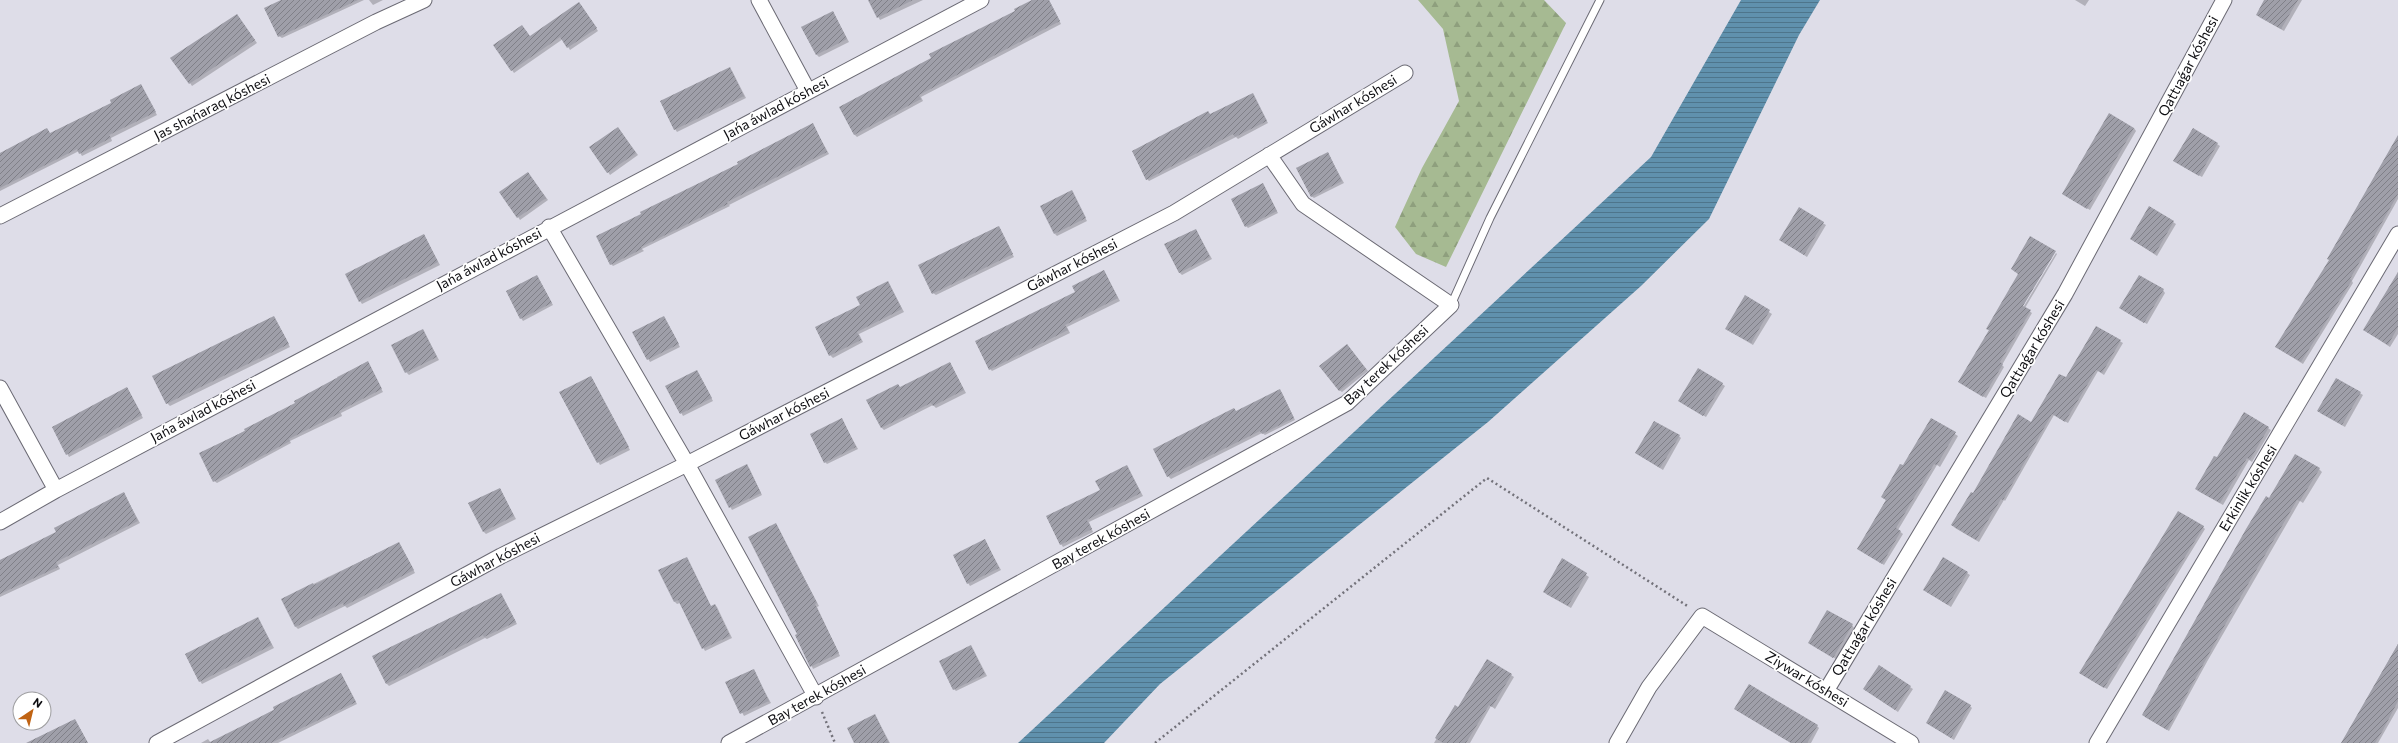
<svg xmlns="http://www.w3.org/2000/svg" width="2398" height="743" viewBox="0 0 2398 743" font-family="Commissioner,sans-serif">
  <defs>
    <pattern id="forest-firs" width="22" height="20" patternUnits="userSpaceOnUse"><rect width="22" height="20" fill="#a6ba92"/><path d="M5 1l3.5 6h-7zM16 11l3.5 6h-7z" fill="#8e9f7d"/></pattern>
    <pattern id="water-rules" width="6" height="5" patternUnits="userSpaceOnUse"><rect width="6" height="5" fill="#6091ad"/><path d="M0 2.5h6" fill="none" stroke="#4e758b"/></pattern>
    <pattern id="building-hatch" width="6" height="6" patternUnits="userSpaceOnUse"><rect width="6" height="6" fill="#9f9fa9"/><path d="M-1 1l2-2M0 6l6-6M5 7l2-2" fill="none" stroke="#808088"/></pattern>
  </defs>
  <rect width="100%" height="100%" fill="#dedde8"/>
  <path fill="url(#forest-firs)" d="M1418,0H1544L1566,23L1446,267L1416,254L1395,227L1422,168L1459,101L1443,29Z"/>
  <path fill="url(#water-rules)" d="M1741,0H1820L1799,35L1709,219L1641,286L1488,422L1160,684L1104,743H1018L1651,157Z"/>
  <path fill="#0003" d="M285,0H364L282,38L279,36Z
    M369,0H383L373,5Z
    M869,0H923L880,20Z
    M1034,0H1049L1061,24L921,97L923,101L857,137L854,134L933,59Z
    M2075,0H2089L2085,6Z
    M2266,0H2302L2284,31L2259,17Z
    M581,5L598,31L570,50L563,39L514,73L495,46L530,37Z
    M833,12L849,42L819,57L816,54Z
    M239,18L257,43L192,86L190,83Z
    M732,71L746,98L677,132L675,129Z
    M141,85L157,115L111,138L112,141L82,156L79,151L0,191V153L50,134L112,103Z
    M1252,94L1268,123L1238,139L1236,137L1149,181L1147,179L1210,115Z
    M813,125L829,154L729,205L730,206L642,249L644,251L613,266L611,264L740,164Z
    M618,128L638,155L610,175L591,147Z
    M2134,128L2136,131L2090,210L2066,196Z
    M2398,139V199L2352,281L2353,283L2303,364L2279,349Z
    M2217,144L2220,146L2202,177L2176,162Z
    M1328,154L1344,183L1314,198L1311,196Z
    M528,173L548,200L520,220L518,217Z
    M1262,184L1278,213L1248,228L1246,226Z
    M1071,191L1087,221L1057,236L1055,234Z
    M1799,209L1826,225L1807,257L1781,240Z
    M2173,222L2176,224L2157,256L2131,239Z
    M998,227L1014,257L936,295L933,293Z
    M1196,230L1212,259L1182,275L1179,272Z
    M424,235L440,265L362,304L360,301Z
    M2031,238L2020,310L2021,311L2056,253L2057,254L2025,308L2032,313L2002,365L2004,367L1986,398L1959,382L1990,331L1987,329L2019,274Z
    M1104,271L1120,301L1067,327L1070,333L992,371L990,369L1076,292Z
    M2398,273V334L2390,347L2364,330Z
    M537,276L553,305L523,321L521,318Z
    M888,282L904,312L859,334L863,342L833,358L830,355Z
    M2163,290L2165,293L2147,324L2123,310Z
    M1745,297L1772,314L1753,345L1729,331Z
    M274,317L290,347L170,406L167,403Z
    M664,317L680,347L650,362L634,332Z
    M2096,327L2123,343L2104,375L2098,371L2068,423L2054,415L2005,501L2004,500L1979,542L1955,528L1953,525L1973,495L2066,379Z
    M423,330L439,360L409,375L406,372Z
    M1349,347L1368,371L1342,392L1339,390Z
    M367,362L383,392L341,413L342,416L290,441L291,443L217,483L214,481L201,454L297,403L338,380L337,377Z
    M950,363L966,393L936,408L933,405L884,430L881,427L900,388Z
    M697,371L713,401L683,416L667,386Z
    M2337,379L2363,395L2345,427L2320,413Z
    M593,380L630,450L600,465L560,393Z
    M1722,384L1725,386L1706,417L1682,403Z
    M127,388L143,418L69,457L53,427Z
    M1282,393L1295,420L1265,435L1262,433L1171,479L1168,476L1236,412Z
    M1932,419L1958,436L1940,467L1937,465L1898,530L1903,534L1884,565L1858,549L1886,500L1882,497L1903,467Z
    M842,420L858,449L827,464L825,462Z
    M2268,428L2271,430L2252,462L2249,460L2223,505L2198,491L2218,459Z
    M1679,436L1681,438L1663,470L1636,453Z
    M1127,466L1143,496L1089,522L1093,532L1063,547L1061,544L1101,490Z
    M749,468L762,495L732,510L716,481Z
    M2319,469L2322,472L2303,503L2300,501L2208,660L2169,731L2145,717L2269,499Z
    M500,489L516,519L486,534L483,531Z
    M124,494L140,523L58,565L60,569L0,597V560L57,533Z
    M776,525L819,606L817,607L840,656L813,669L798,634Z
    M2203,527L2205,529L2107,689L2083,675Z
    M985,541L1001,570L970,586L968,583Z
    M399,543L415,573L347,608L345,606L298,629L296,627L282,599Z
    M687,558L711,607L715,605L717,607L732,638L705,651L680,603L677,604L675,602L660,571Z
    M1563,560L1589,577L1571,608L1546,594Z
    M1967,573L1970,575L1951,607L1927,592Z
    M501,594L517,624L487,639L485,638L389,686L387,684L373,657Z
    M258,618L274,648L202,684L200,681Z
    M1852,625L1854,628L1836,659L1812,645Z
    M2398,644V708L2378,743H2342Z
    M973,649L987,676L956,691L954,689Z
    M753,670L771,703L744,716L726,683Z
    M341,674L357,704L278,743H201L208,739L211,743Z
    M1511,675L1514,677L1495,709L1491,706L1470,743H1434L1455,707L1459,709Z
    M1910,687L1913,689L1898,712L1864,689Z
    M1970,706L1972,708L1954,740L1927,723Z
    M1738,711L1817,726L1819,728L1811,743H1791Z
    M875,715L890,743H855Z
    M75,720L88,743H49Z"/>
  <path fill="url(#building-hatch)" d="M281,0H358L278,37L264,8Z
    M868,0H913L877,18Z
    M1032,0H1049L1060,21L919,95L921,99L854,135L839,107L931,58L929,54L1015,11L1014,9Z
    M2264,0H2298L2281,29L2256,15Z
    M579,2L597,28L567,48L560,37L511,71L493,45L522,25L530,36Z
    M833,11L847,39L816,55L801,27Z
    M237,14L255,40L189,84L170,58Z
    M730,67L744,96L674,130L660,101Z
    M141,84L156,112L109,135L111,138L79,154L77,149L0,188V153L47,128L50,133L111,103L110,100Z
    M1253,93L1267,121L1235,137L1233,134L1146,180L1132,151L1208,111L1210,114Z
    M2109,113L2134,128L2087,209L2062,194Z
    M813,123L827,152L727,202L728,204L641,247L642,249L610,265L596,236L641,214L640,212L738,164L737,162Z
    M618,127L636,153L607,173L589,147Z
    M2193,128L2218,143L2199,176L2173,161Z
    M2398,135V194L2350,279L2352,280L2301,362L2275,347L2329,260L2327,259Z
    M1328,152L1342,181L1311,197L1296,168Z
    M528,172L546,198L517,218L499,192Z
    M1263,183L1277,211L1245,227L1231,199Z
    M1072,190L1086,218L1054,234L1040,206Z
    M2149,206L2174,221L2155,254L2130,239Z
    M1799,207L1824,222L1804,255L1779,240Z
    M999,226L1013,254L932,294L918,265Z
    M1196,229L1210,257L1179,273L1164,244Z
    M424,234L438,262L359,302L345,274Z
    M2030,236L2056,251L2023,306L2031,310L2000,362L2003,364L1983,397L1958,382L1989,330L1986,329L2018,274L2011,269Z
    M1104,270L1118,298L1065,325L1068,330L989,370L975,341L1075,292L1072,286Z
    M2398,272V327L2388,345L2363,330Z
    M537,275L552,303L520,319L506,291Z
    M2139,275L2164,289L2144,323L2119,308Z
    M888,281L902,309L857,332L861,340L829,356L815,327L860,305L856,297Z
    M1745,295L1770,310L1751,343L1725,329Z
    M274,316L289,344L166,404L152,376Z
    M664,316L679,344L647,360L632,332Z
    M2096,326L2121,340L2102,373L2096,370L2065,422L2052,414L2003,500L2001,499L1976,540L1951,525L1971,492L1973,493L2018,414L2031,422L2059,374L2066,377Z
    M423,329L437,357L405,373L391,345Z
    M1347,344L1366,369L1339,391L1319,366Z
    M368,361L382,389L339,411L340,413L289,439L290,441L213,482L199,453L245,431L244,429L295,403L294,401Z
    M950,362L964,390L933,406L931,403L881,428L866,400L898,384L900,387Z
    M1698,368L1723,383L1703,416L1678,401Z
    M697,370L712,398L680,414L665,386Z
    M591,376L629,447L597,463L559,392Z
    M2336,378L2361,392L2342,425L2317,411Z
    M127,387L142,415L66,455L52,427Z
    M1280,389L1294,418L1262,434L1260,431L1167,477L1153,449L1234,408L1236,411Z
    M2244,412L2269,427L2250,460L2247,458L2220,503L2195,489L2214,456L2217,457Z
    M842,418L856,447L824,463L810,434Z
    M1931,418L1956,432L1937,465L1934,464L1896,528L1901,531L1882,564L1857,549L1886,500L1881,497L1900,464L1903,465Z
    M1654,421L1680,435L1660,468L1635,453Z
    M2295,454L2320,468L2300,501L2297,500L2237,603L2167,730L2142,715L2246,529L2266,496L2269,498Z
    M747,464L761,493L729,508L715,480Z
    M1127,465L1141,493L1087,520L1092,529L1060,545L1046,516L1100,490L1095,481Z
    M500,488L514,516L483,532L468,503Z
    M124,492L138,521L56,562L58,567L0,594V560L56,532L54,528Z
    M2178,511L2204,526L2104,688L2079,673Z
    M776,523L817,603L815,604L839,653L810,667L795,635L797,634L748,537Z
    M985,539L999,568L967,584L953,555Z
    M399,542L414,570L344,606L343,603L295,627L281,599L313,583L314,585Z
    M687,557L711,606L715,604L730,636L702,649L678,600L674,602L658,570Z
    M1943,557L1968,572L1948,605L1923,590Z
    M1562,558L1587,573L1568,606L1543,592Z
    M501,593L516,622L484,637L483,635L386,684L372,656Z
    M1827,610L1853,624L1833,658L1808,643Z
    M258,617L272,645L199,682L185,654Z
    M2398,644V701L2383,730L2375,743H2341Z
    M971,645L985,674L953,690L939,661Z
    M1487,659L1512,674L1492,707L1489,705L1466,743H1443L1435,738L1455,705L1458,707Z
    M1879,665L1911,686L1895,710L1863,689Z
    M754,669L769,701L740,714L725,682Z
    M341,673L356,702L271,743H208L274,710L273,707Z
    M1749,684L1818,725L1807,743H1791L1734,709Z
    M1945,690L1971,705L1951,738L1926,723Z
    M875,714L889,743H854L847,728Z
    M75,719L88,743H26Z"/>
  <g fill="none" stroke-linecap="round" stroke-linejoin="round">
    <defs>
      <path id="service" d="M1451,305L1490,218L1600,0"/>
      <path id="minor" d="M759,0L808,91
        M0,216L376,22L424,0
        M549,227L687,464L816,697
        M0,388L56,490
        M0,522L56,490L981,0
        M1826,691L2065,294L2224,0
        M157,743L501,556L687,464L1174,213L1405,73
        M729,743L1347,403L1451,305L1303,204L1269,155
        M1617,743L1649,687L1702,616L1911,743
        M2097,743L2398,234"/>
    </defs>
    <use href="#service" stroke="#6b6a74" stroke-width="9"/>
    <use href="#minor" stroke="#6b6a74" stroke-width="17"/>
    <path stroke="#73727a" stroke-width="2.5" stroke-dasharray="2 3" stroke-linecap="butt" d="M822,712L835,743
      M1155,743L1487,478L1689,607"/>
    <use href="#service" stroke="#fff" stroke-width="7"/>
    <use href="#minor" stroke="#fff" stroke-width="15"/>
  </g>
  <g text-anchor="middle" stroke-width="3.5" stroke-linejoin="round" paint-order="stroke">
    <g font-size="14" fill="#0d0d11" stroke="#fff">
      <text transform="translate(2188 66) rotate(-62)" y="5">Qattıaǵar kóshesi</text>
      <text transform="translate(1353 104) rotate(-31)" y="5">Gáwhar kóshesi</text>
      <text transform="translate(212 107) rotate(-27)" y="5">Jas shańaraq kóshesi</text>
      <text transform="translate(776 108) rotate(-28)" y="5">Jańa áwlad kóshesi</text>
      <text transform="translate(489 259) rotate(-28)" y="5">Jańa áwlad kóshesi</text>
      <text transform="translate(1072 265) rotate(-27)" y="5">Gáwhar kóshesi</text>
      <text transform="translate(2032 349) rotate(-59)" y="5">Qattıaǵar kóshesi</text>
      <text transform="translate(1386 365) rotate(-43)" y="5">Bay terek kóshesi</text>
      <text transform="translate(203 411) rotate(-28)" y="5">Jańa áwlad kóshesi</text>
      <text transform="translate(784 414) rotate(-27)" y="5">Gáwhar kóshesi</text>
      <text transform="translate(2248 488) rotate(-59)" y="5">Erkinlik kóshesi</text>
      <text transform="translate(1101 539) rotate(-29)" y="5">Bay terek kóshesi</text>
      <text transform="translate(495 560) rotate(-28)" y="5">Gáwhar kóshesi</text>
      <text transform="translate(1864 627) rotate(-59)" y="5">Qattıaǵar kóshesi</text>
      <text transform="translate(1807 679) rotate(31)" y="5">Ziywar kóshesi</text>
      <text transform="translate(817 695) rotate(-29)" y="5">Bay terek kóshesi</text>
    </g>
  </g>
  <g transform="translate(32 711) rotate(35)"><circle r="19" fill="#ffffff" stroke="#9e9ea0"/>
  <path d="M0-3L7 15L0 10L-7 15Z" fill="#c06313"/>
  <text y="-6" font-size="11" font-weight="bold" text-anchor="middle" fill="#0d0d11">N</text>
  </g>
</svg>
